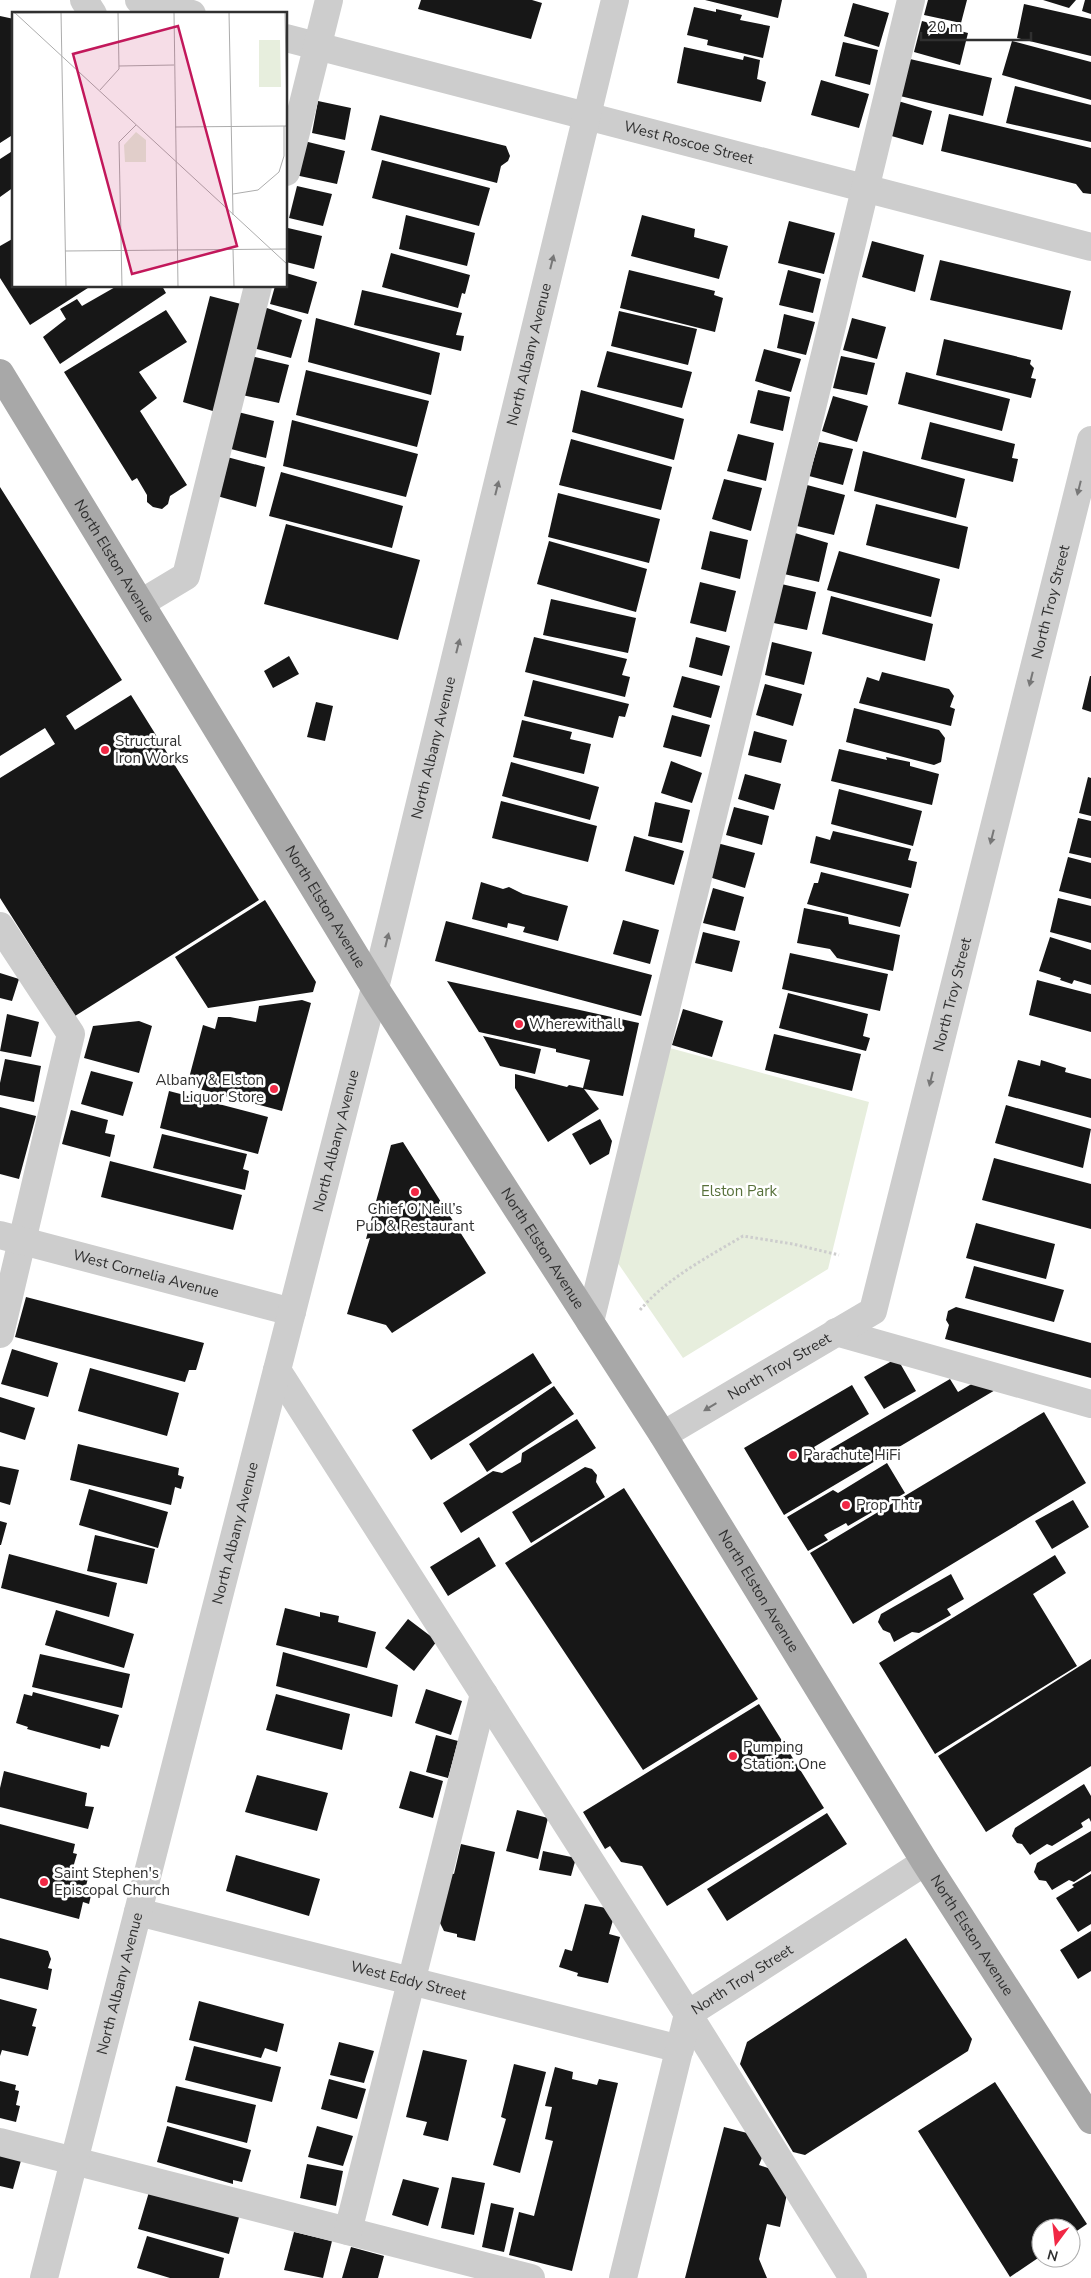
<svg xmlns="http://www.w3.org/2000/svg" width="1091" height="2278" viewBox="0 0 1091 2278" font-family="'Nunito Sans',sans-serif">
  <rect width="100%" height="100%" fill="#fff"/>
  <path fill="#e7eedd" d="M666,1047L869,1102L828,1269L683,1358L613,1256Z"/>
  <path fill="#171717" d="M421,0H532L542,3L531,39L418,9Z
    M705,0H782L778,18Z
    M928,0H967L961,23L924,15Z
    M1043,0H1076L1069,8Z
    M1085,0H1091V14L1082,11Z
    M853,3L889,13L879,47L844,36Z
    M1024,4L1091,19V56L1017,38Z
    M694,7L716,12V9L742,15L740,20L770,26L763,58L707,45L708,40L687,35Z
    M0,16L14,19V134L0,143Z
    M922,21L968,33L960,65L914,52Z
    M1012,41L1091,62V100L1002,75Z
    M843,42L878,50L870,85L835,76Z
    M684,47L743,60L744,56L760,60L757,79L766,82L761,102L677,83Z
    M910,59L992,78L983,116L900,96Z
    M821,80L869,94L859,128L811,115Z
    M1015,86L1091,105V142L1006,123Z
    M318,101L351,108L345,140L312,133Z
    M898,101L932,111L923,145L888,135Z
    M949,114L1091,148V194L1083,193L1076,184L941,151Z
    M380,115L506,146L510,156L508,161L501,166L497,183L371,150Z
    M304,141L345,151L337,184L295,175Z
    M14,150V187L0,197V159Z
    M382,160L490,188L479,226L372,198Z
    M297,186L332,194L323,226L289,218Z
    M406,215L475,233L467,266L399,249Z
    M642,215L695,229L694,237L728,246L719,279L631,256Z
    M789,221L835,233L824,274L778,263Z
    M288,228L322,236L314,269L286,262Z
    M14,238V286H91L30,325L0,278V246Z
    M872,241L924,255L915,292L862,277Z
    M391,253L470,275L465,294L462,293L458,308L382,287Z
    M940,260L1071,291L1062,330L930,300Z
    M629,270L715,291L714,295L723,298L715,332L620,308Z
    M788,270L821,279L813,313L779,305Z
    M286,273L317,282L308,314L270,304L275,286H286Z
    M117,286H162L166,293L60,364L43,337L66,319L60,309L77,299L82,306Z
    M362,290L462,313L456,335L464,336L461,351L354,325Z
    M210,296L241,304L216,412L183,402Z
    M264,307L302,320L291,358L253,348Z
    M166,310L187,342L139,372L157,398L140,411L187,485L170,496L168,504L162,509L153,507L147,502V495L137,478L132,481L64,372Z
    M619,311L697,329L688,365L611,346Z
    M784,314L815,322L806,355L777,348Z
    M316,318L440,353L431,395L308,362Z
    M852,318L886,327L877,359L843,350Z
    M944,339L1031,360L1030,364L1034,368L1031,378L1036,379L1031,398L936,375Z
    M764,349L801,359L791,392L755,381Z
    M607,351L692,372L682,408L597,387Z
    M251,356L289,365L279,403L242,395Z
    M841,356L875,363L867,395L833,388Z
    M306,370L429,401L417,447L296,415Z
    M906,372L1010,399L1002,431L898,404Z
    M581,390L684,419L674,460L572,432Z
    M758,390L790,397L783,431L750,423Z
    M833,396L868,406L857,442L822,431Z
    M238,412L274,421L266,458L231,449Z
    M292,420L418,454L406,497L283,466Z
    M930,422L1015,444L1012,458L1018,459L1013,482L921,459Z
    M738,434L774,443L766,481L727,471Z
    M571,439L672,467L661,510L559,485Z
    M819,442L853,449L843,485L809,476Z
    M863,451L965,479L956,518L854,491Z
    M227,457L265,467L256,507L217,496Z
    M281,472L403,506L392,548L269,516Z
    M724,479L762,488L751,531L712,519Z
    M807,485L845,495L834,535L797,526Z
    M0,487L122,680L66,716L75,730L131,695L259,900L75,1016L0,898V778L55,744L45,728L0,756Z
    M558,493L660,519L649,563L548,537Z
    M876,504L968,527L959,569L866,545Z
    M286,524L420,560L398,640L264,604Z
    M710,531L748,540L740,579L701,569Z
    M795,533L828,543L819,582L784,574Z
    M549,541L647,569L636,612L537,584Z
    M839,551L940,579L931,617L827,590Z
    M700,582L736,591L726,632L690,623Z
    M777,583L816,592L807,630L769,622Z
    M831,596L933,624L925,661L822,634Z
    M551,599L636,618L628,653L543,635Z
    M534,637L627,659L622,675L630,677L625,697L525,672Z
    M696,637L730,646L722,676L689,667Z
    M772,642L812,652L804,685L765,675Z
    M289,656L299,674L273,688L264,671Z
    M882,672L949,689L954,696L950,707L955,709L951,726L859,703L867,677L879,681Z
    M682,676L720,686L711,718L673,707Z
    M1090,676H1091V712L1082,709Z
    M533,680L629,704L625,717L619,716L613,738L524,716Z
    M765,684L802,694L793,726L756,715Z
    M316,702L333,706L325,741L307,737Z
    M854,708L939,730L945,738L941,762L934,765L846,742Z
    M672,715L710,725L701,757L663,747Z
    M522,720L572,732L570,739L591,744L584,774L513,757Z
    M754,731L787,740L781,763L748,755Z
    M839,749L887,760L886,757L910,762V766L939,774L932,805L831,781Z
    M671,761L702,773L692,803L661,793Z
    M511,762L599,787L590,820L502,796Z
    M745,774L781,784L774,810L738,799Z
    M1088,777L1091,778V816L1079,813Z
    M839,789L922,811L913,846L831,824Z
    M501,801L597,826L588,862L492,838Z
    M655,802L690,810L682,843L648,836Z
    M734,807L769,816L762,845L726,835Z
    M1078,818L1091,821V858L1069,853Z
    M833,831L911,849L908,860L917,862L911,888L810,863L816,836L830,840Z
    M634,836L684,851L674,885L625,871Z
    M717,843L755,853L745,888L709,877Z
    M1068,857L1091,863V899L1059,891Z
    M821,872L909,894L900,927L807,904L814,883H818Z
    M481,882L503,889L509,887L523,894L568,906L558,941L523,932L525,927L508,923L507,928L472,919Z
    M713,888L744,897L735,931L703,923Z
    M1058,898L1091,906V943L1050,932Z
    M265,900L316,982L313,992L208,1008L175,957Z
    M804,908L848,917L849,924L900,935L893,971L837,958L830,949L797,943Z
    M623,920L659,930L650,964L613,954Z
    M446,921L652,975L641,1016L435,961Z
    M703,932L740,941L732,972L695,963Z
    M1050,937L1091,950V985L1074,980L1072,984L1060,980L1061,978L1039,971Z
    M790,953L888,974L880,1011L782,989Z
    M0,973L19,979L12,1001L0,998Z
    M1037,980L1091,994V1032L1029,1015Z
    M447,981L639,1023L623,1096L584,1089L599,1109L548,1142L515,1088V1074L567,1087L569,1085L583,1088L590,1060L556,1052V1049L479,1032Z
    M788,993L868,1014L863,1036L870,1038L866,1051L779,1028Z
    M302,1000L311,1003L282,1111L199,1089L202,1082L189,1078L203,1025L215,1029L218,1017H230L256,1022L259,1006Z
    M683,1009L723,1021L712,1057L672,1045Z
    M7,1014L39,1022L31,1057L0,1051Z
    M139,1021L152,1026L139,1073L84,1058L93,1026Z
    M774,1034L861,1054L852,1091L765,1070Z
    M483,1036L541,1049L535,1074L500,1066Z
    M5,1059L41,1066L34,1102L0,1095V1083Z
    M1018,1060L1040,1066L1041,1060L1066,1068L1065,1072L1091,1079V1118L1008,1096Z
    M91,1071L133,1082L123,1116L81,1104Z
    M169,1091L268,1117L258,1154L160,1128Z
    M1006,1105L1091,1129L1083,1168L995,1143Z
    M0,1107L36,1116L19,1179L0,1174Z
    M71,1110L108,1120L105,1133L115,1135L110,1157L62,1144Z
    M600,1119L612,1141L609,1154L590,1165L572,1134Z
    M162,1134L247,1154L243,1169L249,1171L245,1190L153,1168Z
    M403,1142L486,1273L392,1333L386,1325L347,1314L370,1238L366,1239L391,1145Z
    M994,1158L1091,1184V1229L982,1200Z
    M110,1161L242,1195L233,1230L101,1197Z
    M976,1223L1055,1244L1046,1279L966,1258Z
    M974,1266L1064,1290L1054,1322L965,1298Z
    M26,1297L204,1343L196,1370H189L185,1382L15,1337Z
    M956,1307L1091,1343V1378L945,1339L949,1325L946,1320L948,1311Z
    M12,1349L58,1363L48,1397L1,1384Z
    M533,1353L552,1383L431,1460L412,1430Z
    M897,1358L916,1391L884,1409L864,1377Z
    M90,1368L179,1393L167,1436L78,1411Z
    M950,1379L958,1392L980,1379L1002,1386L784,1515L744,1448L852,1385L869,1414L814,1447L819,1456Z
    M554,1386L574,1414L487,1472L469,1444Z
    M0,1397L35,1408L25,1440L0,1432Z
    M1044,1412L1086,1483L853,1624L810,1553Z
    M577,1419L596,1448L461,1533L443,1503L493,1471L502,1473L521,1462L522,1453Z
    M78,1444L179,1468L178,1475L184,1477L181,1489L175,1487L171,1505L70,1480Z
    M887,1463L905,1493L848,1526L846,1523L824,1535L828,1540L808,1551L787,1517L833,1490L838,1493Z
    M0,1466L19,1470L10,1505L0,1502Z
    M585,1467L592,1469L597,1475L596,1482L605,1497L531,1543L512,1512Z
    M624,1488L758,1699L643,1770L505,1563Z
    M89,1489L168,1512L158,1548L79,1525Z
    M1073,1500L1089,1527L1052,1549L1035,1521Z
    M0,1521L7,1523L1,1545H0Z
    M95,1535L155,1549L147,1584L87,1571Z
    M479,1537L496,1566L448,1596L430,1567Z
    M9,1554L117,1583L109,1617L1,1588Z
    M1055,1555L1066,1573L1033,1594L1077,1666L935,1754L879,1663Z
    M951,1574L964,1599L947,1609L951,1615L919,1633L912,1632L894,1642L890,1633L883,1630L878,1622L881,1614Z
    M285,1608L320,1617V1612L339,1616L338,1622L376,1632L367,1668L276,1645Z
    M56,1610L134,1634L124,1668L45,1645Z
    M408,1619L437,1641L414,1671L385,1648Z
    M283,1652L398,1685L392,1717L276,1686Z
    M40,1654L130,1674L122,1708L32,1687Z
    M1091,1659V1766L986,1832L938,1756Z
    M426,1689L462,1701L451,1735L415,1723Z
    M33,1692L119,1715L109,1747L101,1745L100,1749L27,1729L28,1727L16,1723L24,1694L32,1696Z
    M276,1694L350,1714L342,1750L266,1730Z
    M759,1704L824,1808L667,1906L642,1866L621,1862L610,1846L605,1849L583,1812Z
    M436,1735L458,1741L448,1778L426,1772Z
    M4,1771L87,1793L85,1806L94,1807L88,1829L0,1807V1788Z
    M410,1771L443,1781L433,1818L399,1808Z
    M257,1775L328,1793L317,1831L245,1812Z
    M1084,1784L1091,1796V1822L1089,1818L1081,1823L1083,1827L1052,1846L1047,1844L1030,1855L1022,1844L1017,1843L1012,1836L1015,1828Z
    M517,1810L548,1818L538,1859L506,1851Z
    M827,1813L847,1844L727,1921L707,1889Z
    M0,1824L75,1844L73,1853L77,1854L72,1871L89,1875L85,1889L92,1891L89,1904L83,1902L79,1919L0,1898Z
    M1091,1831V1871L1074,1882L1069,1880L1052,1890L1046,1881L1039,1880L1034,1872L1037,1863Z
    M461,1844L495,1852L475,1941L457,1937V1934L444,1931L439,1921L450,1873L454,1874Z
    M543,1851L576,1858L571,1876L539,1870Z
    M236,1855L320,1879L309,1916L226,1891Z
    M1091,1874V1924L1078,1932L1056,1898L1074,1887L1072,1885Z
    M585,1904L606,1908L613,1920L609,1934L620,1937L608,1983L577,1976L578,1973L559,1967L565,1949L572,1951Z
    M1091,1931V1971L1078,1979L1060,1950Z
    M0,1938L48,1951L51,1959L48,1968L52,1969L48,1990L0,1978Z
    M906,1938L972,2039L968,2051L805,2155L793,2152L740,2064L747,2042Z
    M0,1999L37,2009L32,2026L36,2027L28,2056L2,2050L0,2056Z
    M199,2001L284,2024L277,2052L265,2048L261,2058L189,2040Z
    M339,2042L374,2051L364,2083L330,2075Z
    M194,2046L281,2067L272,2102L185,2080Z
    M423,2050L467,2060L448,2141L423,2135L427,2122L406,2117Z
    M514,2064L546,2072L520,2173L493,2165L506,2119L501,2117Z
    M555,2067L573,2072L572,2079L597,2085L599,2079L618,2083L572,2271L509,2255L519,2212L534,2216L553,2141L545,2139L552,2107L545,2106Z
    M329,2079L366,2089L357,2119L321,2109Z
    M0,2081L16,2085L15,2090L19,2091L16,2105L20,2106L16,2122L0,2118Z
    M995,2082L1087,2224L1071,2235V2228H1041V2256L1010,2277L918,2131Z
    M176,2086L256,2105L247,2143L167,2122Z
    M167,2126L251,2150L242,2182L233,2180V2184L157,2162Z
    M317,2126L353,2136L343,2166L308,2157Z
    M724,2127L751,2134L763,2155L759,2165L771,2169L787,2194L780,2227L767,2224L759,2259L767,2278H685Z
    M0,2151L22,2157L13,2189L0,2186Z
    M307,2164L343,2171L336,2206L300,2198Z
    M452,2177L485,2183L474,2235L441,2228Z
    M403,2179L439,2188L428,2226L392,2215Z
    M149,2192L239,2217L229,2254L138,2229Z
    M491,2203L514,2208L504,2252L482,2247Z
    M294,2232L332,2241L323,2278L284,2270Z
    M147,2236L224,2258L219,2278H170L137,2268Z
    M351,2247L384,2256L378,2278H342Z"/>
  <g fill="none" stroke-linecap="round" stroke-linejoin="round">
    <path stroke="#cdcdcd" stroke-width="3" stroke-dasharray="2.5 2.5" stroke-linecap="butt" d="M640,1310C667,1278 708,1257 743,1236L793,1244L839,1255"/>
    <g stroke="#cdcdcd" stroke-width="28">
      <path d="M84,0L93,14"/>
      <path d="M139,0L192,14"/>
      <path id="s1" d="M286,38L1091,247"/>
      <path d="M286,172L329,0"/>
      <path d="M141,603L186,576L258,286"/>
      <path d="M0,926L71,1034L0,1334"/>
      <path id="s2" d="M0,1235L292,1312"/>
      <path d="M590,1322L911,0"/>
      <path d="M836,1332L1091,1404"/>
      <path d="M277,1370L688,2014L853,2278"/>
      <path id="s3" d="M663,1435L873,1311L1091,440"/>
      <path id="s4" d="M138,1912L680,2049"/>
      <path d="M0,2142L531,2278"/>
      <path d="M348,2231L484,1694"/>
      <path id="s5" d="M44,2278L375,988L615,0"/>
      <path id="s6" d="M623,2278L688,2014L925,1862"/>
    </g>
    <path stroke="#a8a8a8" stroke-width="28" id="s7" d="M0,373L375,988L663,1435L925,1862L1091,2120"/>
  </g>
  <defs><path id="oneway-solid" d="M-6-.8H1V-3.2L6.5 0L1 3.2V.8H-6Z" transform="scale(1.25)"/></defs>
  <g fill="#777">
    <use href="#oneway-solid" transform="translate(552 262) rotate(-76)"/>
    <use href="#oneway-solid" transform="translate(497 488) rotate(-76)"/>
    <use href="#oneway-solid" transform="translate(1079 488) rotate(104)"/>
    <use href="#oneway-solid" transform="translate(458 646) rotate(-76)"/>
    <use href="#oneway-solid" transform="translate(1031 679) rotate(104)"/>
    <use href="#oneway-solid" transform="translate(992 837) rotate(104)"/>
    <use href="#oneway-solid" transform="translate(387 940) rotate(-76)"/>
    <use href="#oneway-solid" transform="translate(931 1079) rotate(104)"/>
    <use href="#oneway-solid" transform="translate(710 1407) rotate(149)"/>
  </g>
  <g fill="#f12845" stroke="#fff" stroke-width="2">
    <circle cx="105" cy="750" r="5"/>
    <circle cx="519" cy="1024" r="5"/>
    <circle cx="274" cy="1089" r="5"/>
    <circle cx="415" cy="1192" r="5"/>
    <circle cx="793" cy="1455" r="5"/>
    <circle cx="846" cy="1505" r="5"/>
    <circle cx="733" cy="1756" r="5"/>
    <circle cx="44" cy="1882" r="5"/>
  </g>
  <g text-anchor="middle" stroke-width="5" stroke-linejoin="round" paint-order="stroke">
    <g font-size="15" fill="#303030" stroke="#fff">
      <text dy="5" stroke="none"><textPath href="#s1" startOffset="416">West Roscoe Street</textPath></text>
      <text dy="5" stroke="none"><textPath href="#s5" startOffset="1984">North Albany Avenue</textPath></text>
      <text dy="5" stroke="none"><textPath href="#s7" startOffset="220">North Elston Avenue</textPath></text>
      <text dy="5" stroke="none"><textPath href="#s3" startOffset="975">North Troy Street</textPath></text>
      <text dy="5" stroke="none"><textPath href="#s5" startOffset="1579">North Albany Avenue</textPath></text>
      <text dy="5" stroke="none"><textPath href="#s7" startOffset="625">North Elston Avenue</textPath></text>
      <text dy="5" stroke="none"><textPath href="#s3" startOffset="570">North Troy Street</textPath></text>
      <text dy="5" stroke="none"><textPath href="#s5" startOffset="1174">North Albany Avenue</textPath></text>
      <text dy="5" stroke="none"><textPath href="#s7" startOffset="1030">North Elston Avenue</textPath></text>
      <text dy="5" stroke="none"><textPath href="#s2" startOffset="151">West Cornelia Avenue</textPath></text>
      <text dy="5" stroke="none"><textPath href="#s3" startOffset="135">North Troy Street</textPath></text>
      <text dy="5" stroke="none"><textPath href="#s5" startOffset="769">North Albany Avenue</textPath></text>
      <text dy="5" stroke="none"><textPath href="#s7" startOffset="1435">North Elston Avenue</textPath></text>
      <text dy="5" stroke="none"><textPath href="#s7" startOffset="1840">North Elston Avenue</textPath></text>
      <text dy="5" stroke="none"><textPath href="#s6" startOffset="336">North Troy Street</textPath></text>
      <text dy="5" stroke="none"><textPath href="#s4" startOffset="279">West Eddy Street</textPath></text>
      <text dy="5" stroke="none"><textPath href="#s5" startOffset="304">North Albany Avenue</textPath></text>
    </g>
    <g font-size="15" fill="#303030" stroke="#fff" text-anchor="start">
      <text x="115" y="746">Structural<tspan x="115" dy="17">Iron Works</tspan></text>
      <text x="529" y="1029">Wherewithall</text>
      <text x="264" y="1085" text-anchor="end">Albany &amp; Elston<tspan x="264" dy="17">Liquor Store</tspan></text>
      <text x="415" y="1214" text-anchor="middle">Chief O’Neill’s<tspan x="415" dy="17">Pub &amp; Restaurant</tspan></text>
      <text x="803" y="1460">Parachute HiFi</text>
      <text x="856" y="1510">Prop Thtr</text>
      <text x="743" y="1752">Pumping<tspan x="743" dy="17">Station: One</tspan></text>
      <text x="54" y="1878">Saint Stephen's<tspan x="54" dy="17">Episcopal Church</tspan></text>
    </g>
    <g font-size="15" fill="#57703a" stroke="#fff">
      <text x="739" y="1196">Elston Park</text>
    </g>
  </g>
  <g transform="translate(12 12)">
    <rect width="275" height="275" fill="#fff"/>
    <path d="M247,28H268L269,75H247ZM124,120L134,128V150H113L112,133Z" fill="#e7eedd"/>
    <path fill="none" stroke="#acacac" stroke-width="1" d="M2,0L275,252M49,0L54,275M162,0L166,275M217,0L221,203M273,0L275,103M2,1L93,0M107,54L162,53M88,78L107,57L106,0M163,115L275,114M221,182L246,178L267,160L272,144V114M221,237L222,275M53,239L275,237M110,275L107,130L124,113"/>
    <path fill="#c2185b" fill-opacity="0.15" stroke="#c2185b" stroke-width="2.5" d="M166,14L225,234L120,262L61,42Z"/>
    <rect width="275" height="275" fill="none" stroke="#303030" stroke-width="2.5"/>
  </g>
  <g transform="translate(1056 2243) rotate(195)"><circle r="24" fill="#ffffff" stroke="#acacac"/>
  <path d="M0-4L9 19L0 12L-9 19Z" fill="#f12845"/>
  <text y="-8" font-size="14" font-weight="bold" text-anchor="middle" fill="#303030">N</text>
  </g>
  <path d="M921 32v8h110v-8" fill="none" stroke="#303030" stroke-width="2.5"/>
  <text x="928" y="32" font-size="15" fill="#303030" stroke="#ffffff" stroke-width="4" paint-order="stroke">20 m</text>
</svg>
